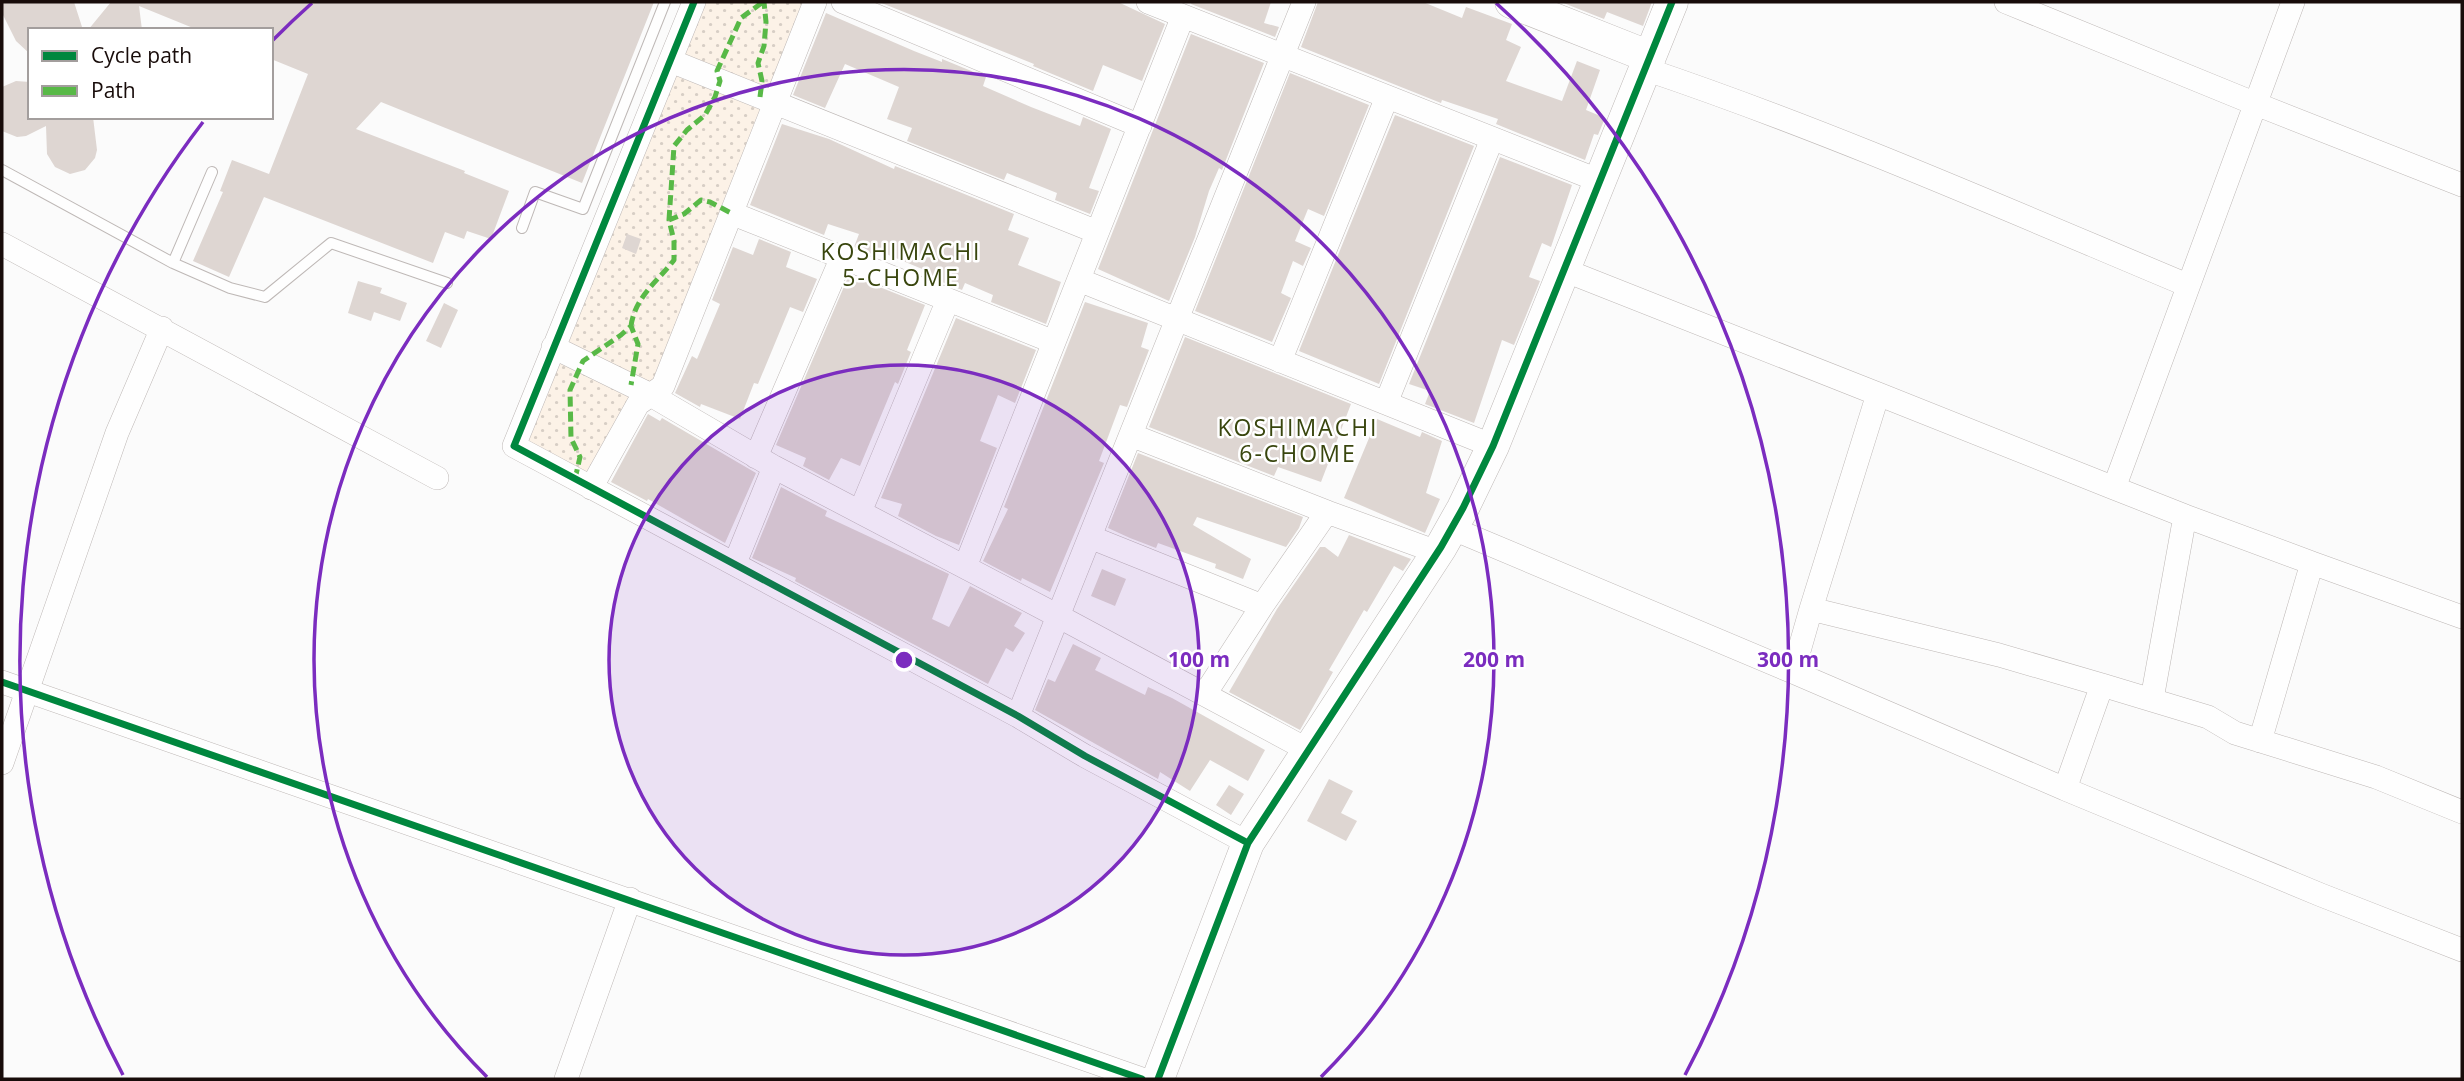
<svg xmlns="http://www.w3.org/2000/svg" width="2464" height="1081" viewBox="0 0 2464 1081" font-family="'Open Sans',sans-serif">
  <defs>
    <pattern id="park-dots" width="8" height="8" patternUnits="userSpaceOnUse" patternTransform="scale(1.75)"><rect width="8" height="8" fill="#fcf2e7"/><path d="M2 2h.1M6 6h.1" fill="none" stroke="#d7cec5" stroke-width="1.8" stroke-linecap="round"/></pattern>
  </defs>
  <rect width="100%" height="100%" fill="#fbfbfb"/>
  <path fill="url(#park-dots)" d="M685,2H813L654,384L582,494L505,451Z"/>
  <path fill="#ded6d2" d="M2,2H74L83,30H30V54L16,41L2,13Z
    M111,2H654L582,183L381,102L356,129L465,171L464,173L509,191L491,239L467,231L464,239L445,232L433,263L264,197L229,277L193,261L223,192L220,191L232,160L269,174L308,74L271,59V30H198L139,6L142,30H88Z
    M879,2H1118L1165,24L1142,81L1103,65L1093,91L1033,66L1034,64Z
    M1192,2H1271L1264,23L1279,27L1275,37L1191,4Z
    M1318,2H1423L1462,18L1466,7L1512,24L1506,40L1521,47L1506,81L1562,101L1577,61L1600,70L1586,110L1605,118L1598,135L1594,134L1585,160L1496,124L1498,119L1442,100L1441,103L1301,47Z
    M1561,2H1652L1643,26L1607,12L1604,19Z
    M826,13L914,51L942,62V59L986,77L983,86L1031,107L1080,126L1083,117L1111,129L1089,188L1099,191L1090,214L1055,200L1057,193L1007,173L1004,180L907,141L912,128L887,119L899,87L845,64L825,108L793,95Z
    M1191,34L1264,63L1222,170L1219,168L1209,191L1195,237L1169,301L1098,269Z
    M1290,73L1369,105L1324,216L1308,209L1295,241L1311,248L1303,266L1293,261L1281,293L1291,298L1272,342L1195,311Z
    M16,81L30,82V117H93L97,150L95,158L85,170L70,174L55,167L47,154L46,126L26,136L17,137L2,131V87Z
    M1395,115L1474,146L1379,384L1299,351Z
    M782,124L829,139L894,169L895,166L1014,214L1008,230L1029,238L1018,265L1061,282L1046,324L991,302L993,295L965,283L962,290L925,275L927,271L879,251L877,256L854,247L859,234L828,224L824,235L750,205Z
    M1500,157L1572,185L1551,247L1542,243L1529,277L1540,281L1514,345L1502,340L1474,423L1425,404L1430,391L1409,384Z
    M627,234L641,239L636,254L622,248Z
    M759,239L791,252L786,267L817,279L803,312L790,307L758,384L754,383L740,419L701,404L700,407L675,393L692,356L697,359L720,304L712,300L733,247L753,255Z
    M849,275L925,305L907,350L911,352L898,384L895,382L860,466L841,458L829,480L803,466L806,458L776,445Z
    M358,281L382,288L380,293L407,303L400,321L374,312L371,321L348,313Z
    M1085,302L1148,323L1141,347L1149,350L1127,407L1120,405L1099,461L1104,463L1050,592L1022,578L1021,581L983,561L1008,509L1004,507Z
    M444,303L458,310L441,348L426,341Z
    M956,318L1036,350L1015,403L998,395L980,441L997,448L959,545L936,536L898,516L902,504L881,498Z
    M1185,337L1351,404L1321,482L1278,467L1274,476L1149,427Z
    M648,414L660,421L662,418L756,473L725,543L648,499L647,501L611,482Z
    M1377,419L1420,437L1422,432L1442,441L1426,493L1440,499L1425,533L1344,498Z
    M1138,453L1303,517L1299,528L1286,547L1197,517L1193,525L1251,559L1243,579L1215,568L1216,564L1158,543L1156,548L1130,538L1108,528Z
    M781,487L827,511L825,516L949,574L932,619L949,627L970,586L1022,613L1014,626L1025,633L1013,652L1006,648L988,684L795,581L796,578L752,558Z
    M1349,535L1411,559L1403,571L1394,566L1367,612L1364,610L1329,670L1333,672L1300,730L1229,692L1277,609L1320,547H1325L1338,557Z
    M1102,569L1126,579L1115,606L1091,596Z
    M1073,644L1101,658L1095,670L1145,695L1148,687L1172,698L1265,750L1248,781L1210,760L1190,791L1160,772L1158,779L1035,710L1048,679L1055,682Z
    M1329,779L1353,791L1341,813L1357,821L1346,841L1307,821Z
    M1229,785L1244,794L1231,815L1216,805Z"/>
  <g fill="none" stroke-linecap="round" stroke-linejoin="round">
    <defs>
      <path id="lane" d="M2,170L173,263L230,288L265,297L331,243L447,283
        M522,228L535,192L583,209L665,2
        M173,263L212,172"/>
      <path id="street" d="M694,2L514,446L1018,716L1085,756L1248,843
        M843,2L1140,126
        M1148,2L1600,181
        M2006,2L2256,104L2462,185
        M671,61L1097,232
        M1645,69C1829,131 2008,210 2187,285
        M731,213L1054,342
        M2,244L437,478
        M1564,270L1878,394
        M1079,280L1493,446
        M553,347L649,394L774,467
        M1280,361L1387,97
        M1386,403L1492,139
        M1131,435L1327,512L1262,606
        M756,457L842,257
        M591,488L638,404L663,386L815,2
        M860,512L948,300
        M1327,512L1437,552
        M2185,516L2312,563L2260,741
        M1451,528L1793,672
        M1090,537L1262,606L1205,694
        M735,563L774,467L1058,616L1308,750
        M2312,563L2462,617
        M965,567L1183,16
        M1811,609L1878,394L2114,488
        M2,682L1142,1079
        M2152,699L2185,516L2114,488L2293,2
        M1018,716L1304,2
        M2,763L117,433L162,328
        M2065,789L1793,672L1811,609L1999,655L2102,685
        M2462,812L2376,777L2235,733L2208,717L2102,685L2065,789L2321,895L2462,950
        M566,1079L630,899"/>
      <path id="secondary" d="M1511,2L1650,57
        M1158,1079L1248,843L1441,547L1463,508L1493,446L1672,2"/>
    </defs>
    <use href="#lane" stroke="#beb8b6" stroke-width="12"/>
    <use href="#street" stroke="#beb8b6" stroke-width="24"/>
    <use href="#secondary" stroke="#beb8b6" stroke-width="33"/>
    <use href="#lane" stroke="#fefefe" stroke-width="10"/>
    <use href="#street" stroke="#fefefe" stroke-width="23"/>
    <use href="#secondary" stroke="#fefefe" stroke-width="32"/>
    <path stroke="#58b947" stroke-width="5" stroke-dasharray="10 5" stroke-linecap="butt" d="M760,97L762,81L758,63L764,46L766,22L764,2
      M669,220L674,146L687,130L705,115L715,97L720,81L717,71L741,18L763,2
      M631,326C635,297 657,282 674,260V241L669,220L684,214L701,200L710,202L731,213
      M575,479L580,457L571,438L570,390L583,361L621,335L631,326L638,344L631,385"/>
    <defs>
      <path id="cycleway" d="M694,2L514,446L1018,716L1085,756L1248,843
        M2,682L1142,1079
        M1158,1079L1248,843L1441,547L1463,508L1493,446L1672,2"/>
    </defs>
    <use href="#cycleway" stroke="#fff" stroke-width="11"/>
    <use href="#cycleway" stroke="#00873e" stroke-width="7"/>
  </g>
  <circle cx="904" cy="660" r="295" fill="#7b2cbf" fill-opacity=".12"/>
  <g fill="none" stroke="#7b2cbf" stroke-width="3.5">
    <circle cx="904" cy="660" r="295"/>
    <path d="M487 1077A590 590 0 1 1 1321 1077"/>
    <path d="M123 1075A884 884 0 0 1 203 122M273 40A884 884 0 0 1 312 3M1496 3A884 884 0 0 1 1685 1075"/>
  </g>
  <g text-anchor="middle" stroke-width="5" stroke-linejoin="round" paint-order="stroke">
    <g font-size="23" letter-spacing="2" fill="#39460e" stroke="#fff">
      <text x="901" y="260">KOSHIMACHI<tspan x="901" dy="26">5-CHOME</tspan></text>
      <text x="1298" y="436">KOSHIMACHI<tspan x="1298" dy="26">6-CHOME</tspan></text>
    </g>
  </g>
  <circle cx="904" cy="660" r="10" fill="#7b2cbf" stroke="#fff" stroke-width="3.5"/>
  <g font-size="21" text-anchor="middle" font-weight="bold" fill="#7b2cbf" stroke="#fff" stroke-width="5" stroke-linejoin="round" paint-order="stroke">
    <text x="1199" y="667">100 m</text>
    <text x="1494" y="667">200 m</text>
    <text x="1788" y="667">300 m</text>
  </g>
  <rect width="2464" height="1081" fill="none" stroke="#180c0a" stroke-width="7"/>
  <rect x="28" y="28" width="245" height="91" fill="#ffffff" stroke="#a39e9d" stroke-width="2"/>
  <rect x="42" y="51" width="35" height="10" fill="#00873e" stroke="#a39e9d" stroke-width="2"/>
  <text x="91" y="63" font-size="21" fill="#180c0a">Cycle path</text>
  <rect x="42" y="86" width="35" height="10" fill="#58b947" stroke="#a39e9d" stroke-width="2"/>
  <text x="91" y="98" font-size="21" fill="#180c0a">Path</text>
</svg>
